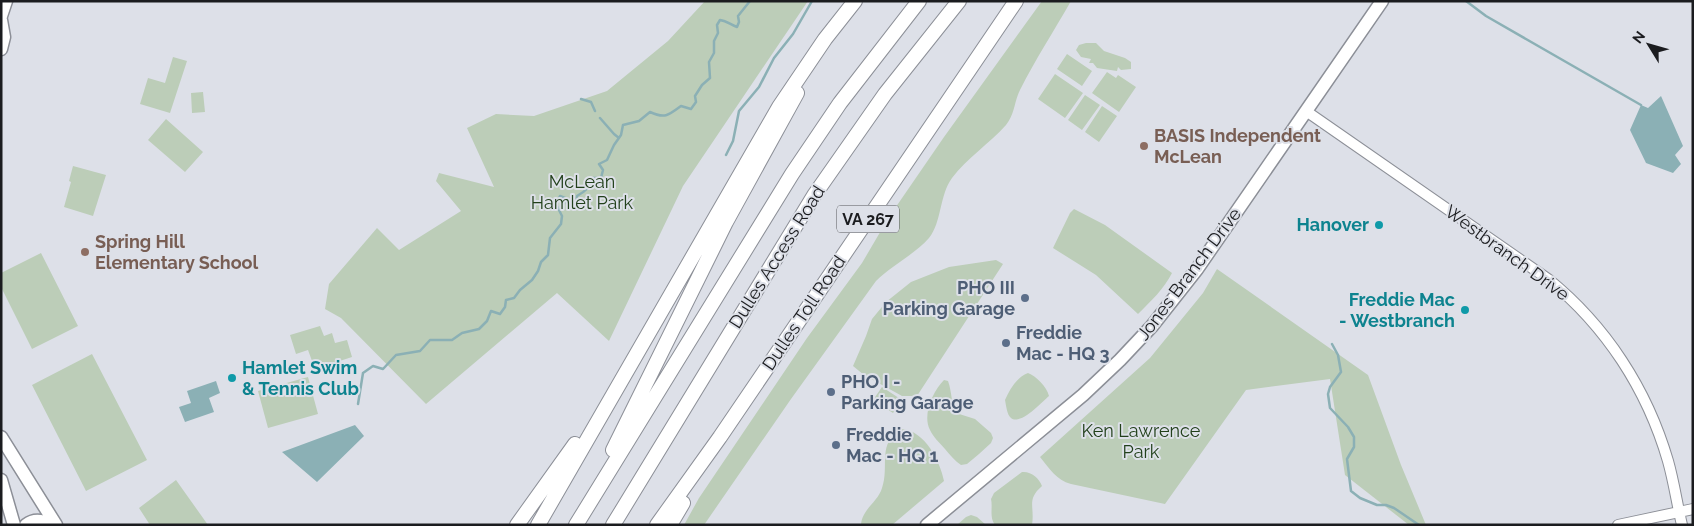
<svg xmlns="http://www.w3.org/2000/svg" width="1694" height="526" viewBox="0 0 1694 526" font-family="Raleway,sans-serif">
  <rect width="100%" height="100%" fill="#dde0e8"/>
  <path fill="#bccdb8" d="M705,1H808L683,186L609,341L557,293L426,404L341,318L325,309L329,284L377,228L399,250L461,211L436,181L439,173L494,187L467,128L496,114L534,116L607,91L668,41Z
    M1042,1H1071C1054,31 1035,60 1020,90C1014,102 1015,114 1006,125C989,144 967,158 952,178C939,196 942,222 929,238C914,255 892,265 876,281L791,399L704,525H684L699,498L807,338L862,263L889,217L944,137Z
    M1086,43H1096L1104,51L1125,58L1131,62V69L1121,70L1118,67L1117,71L1097,68L1093,63H1089L1091,59L1081,57L1076,50L1079,45Z
    M1067,54L1092,71L1082,86L1057,69Z
    M173,57L187,61L170,113L140,104L148,78L165,83Z
    M1107,72L1116,78L1118,75L1136,87L1119,112L1092,93Z
    M1055,74L1083,93L1065,118L1038,99Z
    M203,92L205,112L192,113L191,93Z
    M1085,95L1100,105L1082,130L1068,120Z
    M1102,106L1117,116L1099,142L1085,132Z
    M166,119L203,152L185,172L148,140Z
    M73,166L106,175L93,216L64,207L71,182L69,181Z
    M1074,209L1105,225L1172,273C1164,289 1151,301 1138,314L1096,275L1053,248L1070,213Z
    M41,253L78,326L32,349L1,287V273Z
    M996,260L1003,264L917,396H902L864,375L853,366L866,336L872,319L886,302L911,282L949,267Z
    M1217,269L1368,375L1401,465L1426,525H1409L1345,475L1330,379L1246,390L1165,504L1071,484C1056,480 1050,469 1040,457L1150,358L1203,293Z
    M320,326L324,336L332,333L335,343L347,340L352,357L315,369L308,350L296,354L290,335Z
    M92,354L147,460L86,491L32,385Z
    M1028,373C1036,376 1047,387 1049,396C1042,402 1020,426 1011,418C1007,415 1006,405 1005,400C1010,389 1017,377 1028,373Z
    M308,377L318,414L268,428L258,391Z
    M944,380L948,381C952,392 951,403 956,413L975,419L991,433L993,438L991,443L979,454L967,464L961,465C955,461 950,455 945,449C940,443 933,437 930,430C922,415 933,391 944,380Z
    M882,387L902,400L893,413L873,400Z
    M902,429C925,431 940,461 944,481L892,525H861C862,509 878,502 882,488C890,466 876,443 902,429Z
    M1022,472C1031,471 1039,478 1042,486C1026,500 1035,506 1032,525H995C989,517 993,508 991,499L994,493Z
    M176,480L208,525H150L139,508Z
    M971,515L977,517L986,525H957L966,517Z"/>
  <path fill="#8bb0b5" d="M1661,96L1683,146L1675,155L1681,164L1673,173L1646,163L1630,130L1641,105L1648,108Z
    M216,381L220,393L209,398L214,412L185,422L179,407L191,403L187,391Z
    M355,425L364,436L317,482L282,452Z"/>
  <g fill="none" stroke-linecap="round" stroke-linejoin="round">
    <path stroke="#8bb0b5" stroke-width="2.5" d="M1466,1L1486,16L1641,105
      M581,99L591,102L595,111
      M600,118L614,134L619,138
      M726,155L733,141L739,111L759,87L774,58L793,34L812,1
      M1332,344L1338,355L1341,372L1330,387L1328,394L1330,408L1348,427L1354,437V447L1347,459L1351,491L1360,498L1377,505H1386L1394,508L1419,525
      M358,404L363,373L373,366L383,369L396,355L420,351L430,340H452L462,333L479,329L487,321L491,311L500,314L505,307L506,300L514,298L520,290L532,280L538,271L541,262L548,255L550,238L561,224L562,216L556,204L560,196L565,198L567,204L576,207L577,196C586,191 590,187 593,178H601L603,170L599,164L607,160L614,145L621,135L623,125L639,121L650,112C665,119 669,115 681,106L691,109L696,102L695,96L702,85L710,78L709,62L714,53V41L718,33L717,25L720,20C727,21 731,25 737,27L739,22L738,16L750,1"/>
    <defs>
      <path id="minor" d="M1306,111L1548,279C1606,326 1647,389 1668,461C1674,482 1677,504 1682,525
        M1618,525L1693,509"/>
      <path id="major" d="M1,16L6,1
        M1,20L4,37L1,49
        M1,437L56,525
        M1,480L14,525
        M26,525C34,519 42,520 50,525
        M927,525L1083,395L1120,360L1152,326L1197,269L1382,1"/>
      <path id="highway" d="M613,450L726,222L797,93
        M517,525L575,444
        M538,525L779,107L825,39L855,1
        M576,525L792,174L840,103L919,1
        M613,525L815,194L885,94L959,1
        M657,525L720,437L1016,1
        M670,525L683,503"/>
    </defs>
    <use href="#minor" stroke="#8c8f97" stroke-width="12"/>
    <use href="#major" stroke="#8c8f97" stroke-width="15"/>
    <use href="#highway" stroke="#8c8f97" stroke-width="16"/>
    <use href="#minor" stroke="#fff" stroke-width="10"/>
    <use href="#major" stroke="#fff" stroke-width="12"/>
    <use href="#highway" stroke="#fff" stroke-width="14"/>
  </g>
  <g fill="#8d6e63" stroke="#dde0e8" stroke-width="2">
    <circle cx="1144" cy="146" r="5"/>
    <circle cx="85" cy="252" r="5"/>
  </g>
  <g fill="#0f9aa8" stroke="#dde0e8" stroke-width="2">
    <circle cx="1379" cy="225" r="5"/>
    <circle cx="1465" cy="310" r="5"/>
    <circle cx="232" cy="378" r="5"/>
  </g>
  <g fill="#5c6f8a" stroke="#dde0e8" stroke-width="2">
    <circle cx="1025" cy="298" r="5"/>
    <circle cx="1006" cy="343" r="5"/>
    <circle cx="831" cy="392" r="5"/>
    <circle cx="836" cy="445" r="5"/>
  </g>
  <g text-anchor="middle" stroke-width="4" stroke-linejoin="round" paint-order="stroke">
    <rect fill="#dde0e8" stroke="#55575b" stroke-width="1" x="837" y="205.5" width="62" height="27" rx="4"/>
    <g font-size="16" font-weight="bold" fill="#1b1c1f">
      <text x="868" y="225">VA 267</text>
    </g>
    <g font-size="18" font-weight="bold" fill="#785e54" stroke="#dde0e8" text-anchor="start">
      <text x="1154" y="142">BASIS Independent<tspan x="1154" dy="21">McLean</tspan></text>
      <text x="95" y="248">Spring Hill<tspan x="95" dy="21">Elementary School</tspan></text>
    </g>
    <g font-size="18" fill="#22401b" stroke="#dde0e8">
      <text x="582" y="188">McLean<tspan x="582" dy="21">Hamlet Park</tspan></text>
      <text x="1141" y="437">Ken Lawrence<tspan x="1141" dy="21">Park</tspan></text>
    </g>
    <g font-size="18" font-weight="bold" fill="#0d838f" stroke="#dde0e8" text-anchor="end">
      <text x="1369" y="231">Hanover</text>
      <text x="1455" y="306">Freddie Mac<tspan x="1455" dy="21">- Westbranch</tspan></text>
      <text x="242" y="374" text-anchor="start">Hamlet Swim<tspan x="242" dy="21">&amp; Tennis Club</tspan></text>
    </g>
    <g font-size="18" fill="#1b1c1f" stroke="#dde0e8">
      <text transform="translate(1507 253) rotate(36)" y="6">Westbranch Drive</text>
      <text transform="translate(777 257) rotate(-58)" y="6">Dulles Access Road</text>
      <text transform="translate(1189 274) rotate(-53)" y="6">Jones Branch Drive</text>
      <text transform="translate(804 313) rotate(-56)" y="6">Dulles Toll Road</text>
    </g>
    <g font-size="18" font-weight="bold" fill="#4e5e75" stroke="#dde0e8" text-anchor="start">
      <text x="1015" y="294" text-anchor="end">PHO III<tspan x="1015" dy="21">Parking Garage</tspan></text>
      <text x="1016" y="339">Freddie<tspan x="1016" dy="21">Mac - HQ 3</tspan></text>
      <text x="841" y="388">PHO I -<tspan x="841" dy="21">Parking Garage</tspan></text>
      <text x="846" y="441">Freddie<tspan x="846" dy="21">Mac - HQ 1</tspan></text>
    </g>
  </g>
  <rect width="1694" height="526" fill="none" stroke="#1b1c1f" stroke-width="5"/>
  <g transform="translate(1649 45) rotate(307)" stroke="#dde0e8" stroke-width="4" paint-order="stroke">
  <path d="M0-4L9 19L0 12L-9 19Z" fill="#1b1c1f"/>
  <text y="-8" font-size="14" font-weight="bold" text-anchor="middle" fill="#1b1c1f">N</text>
  </g>
</svg>
